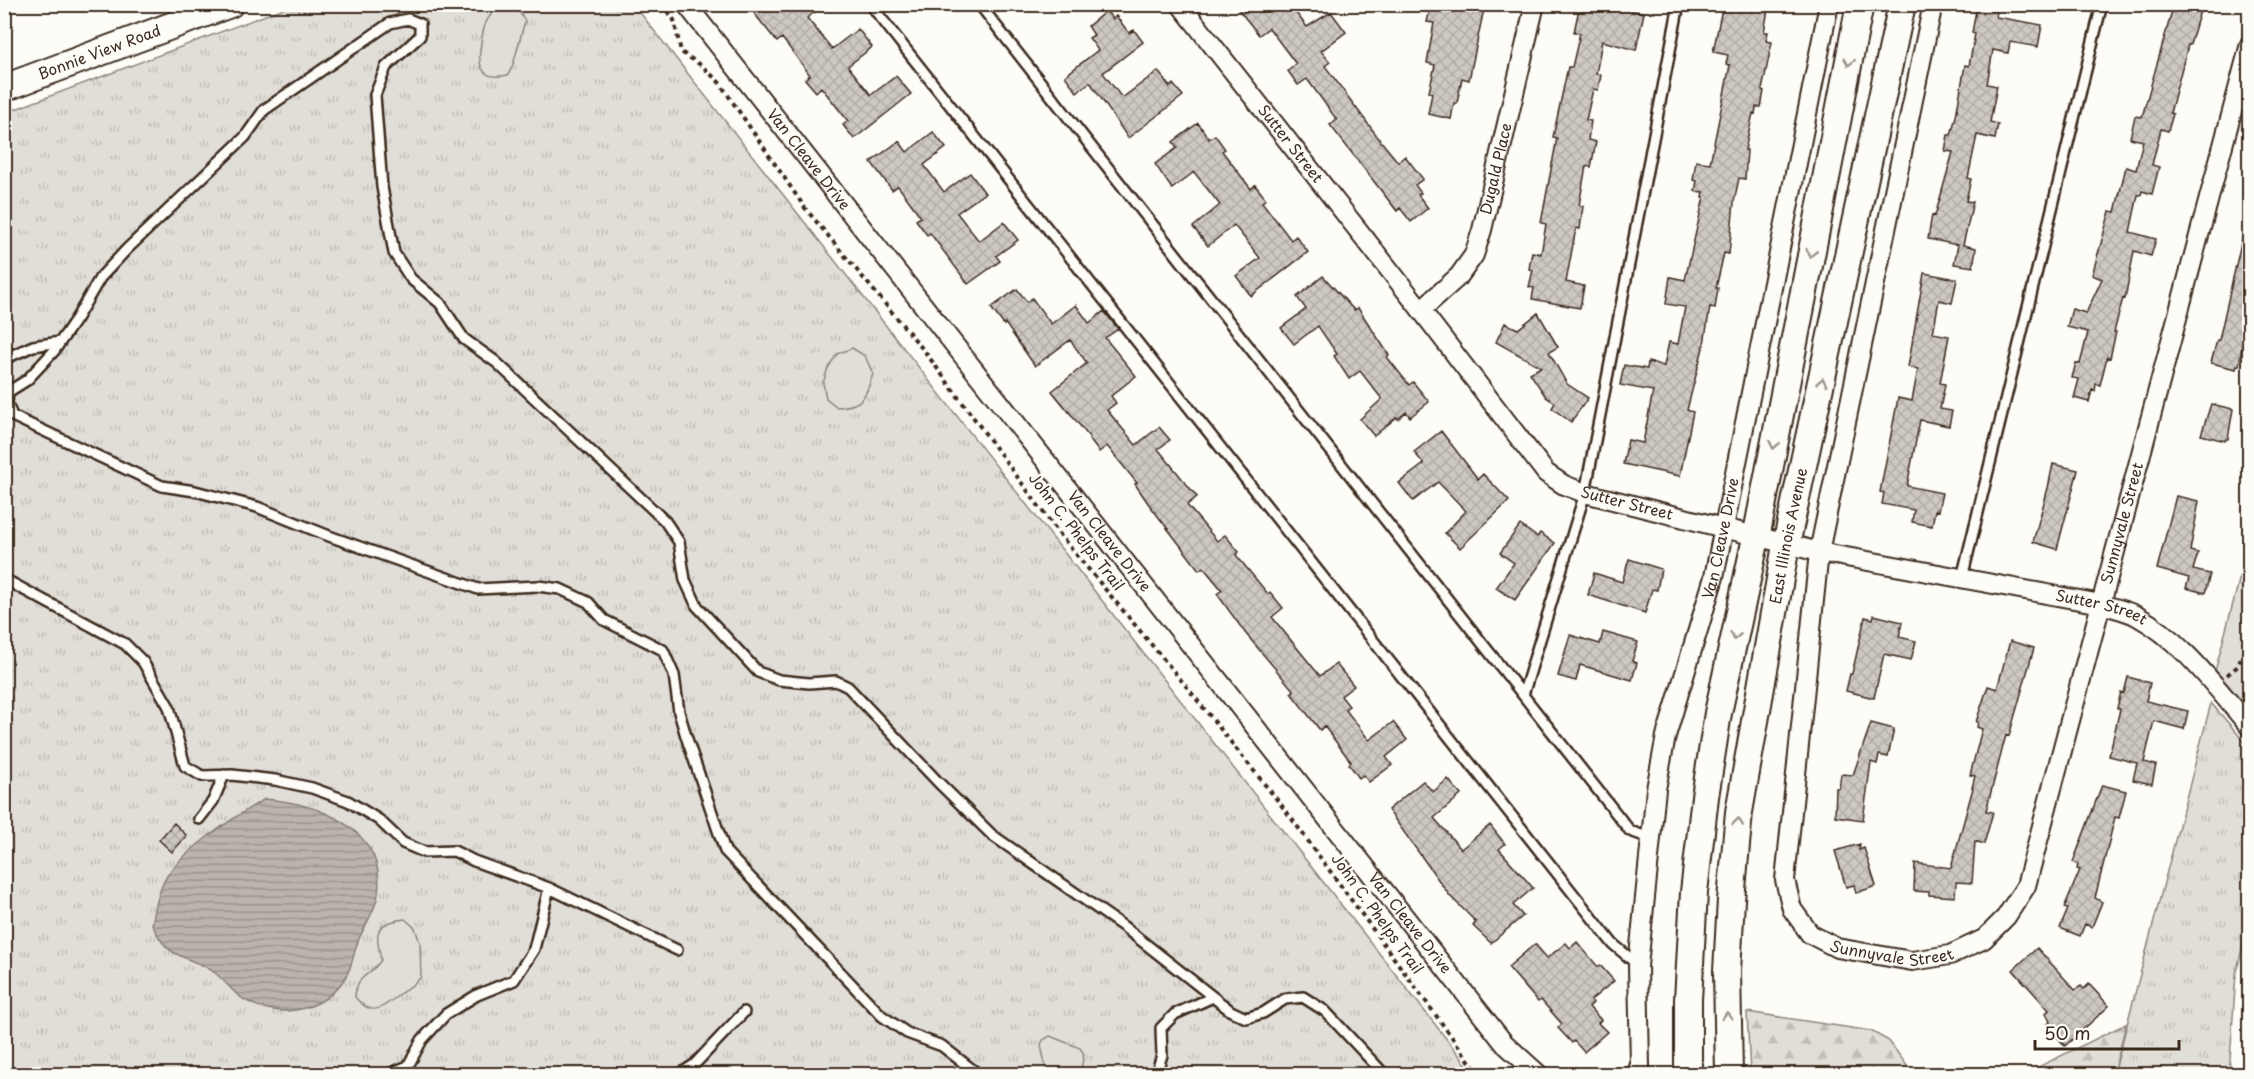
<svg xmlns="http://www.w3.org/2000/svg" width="2254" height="1079" viewBox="0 0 2254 1079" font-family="'Playpen Sans',sans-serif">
  <defs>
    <pattern id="grass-tufts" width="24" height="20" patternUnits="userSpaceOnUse" patternTransform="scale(1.5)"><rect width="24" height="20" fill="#e1ded7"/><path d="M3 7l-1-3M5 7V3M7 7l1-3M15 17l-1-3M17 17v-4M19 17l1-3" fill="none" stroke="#c2bfb8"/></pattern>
    <pattern id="forest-firs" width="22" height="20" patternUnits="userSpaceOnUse" patternTransform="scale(1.5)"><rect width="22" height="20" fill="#e1ded7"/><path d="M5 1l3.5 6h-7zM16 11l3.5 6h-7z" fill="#c2bfb8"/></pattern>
    <pattern id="water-rules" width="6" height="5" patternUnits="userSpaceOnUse" patternTransform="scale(1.5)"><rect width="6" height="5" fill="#bbb4ad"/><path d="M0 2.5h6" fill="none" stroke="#99938c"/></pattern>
    <pattern id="building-cross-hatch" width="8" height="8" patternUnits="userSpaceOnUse" patternTransform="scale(1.5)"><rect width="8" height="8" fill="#cdc8c2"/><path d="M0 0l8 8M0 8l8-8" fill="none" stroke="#b1aca6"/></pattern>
  </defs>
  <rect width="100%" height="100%" fill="#fdfcf7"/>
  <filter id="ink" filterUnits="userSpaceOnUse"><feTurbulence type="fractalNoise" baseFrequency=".0167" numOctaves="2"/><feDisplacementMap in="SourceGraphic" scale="12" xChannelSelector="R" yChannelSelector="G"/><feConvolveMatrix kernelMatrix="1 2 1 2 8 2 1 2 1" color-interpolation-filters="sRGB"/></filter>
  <g filter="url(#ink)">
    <path fill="url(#grass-tufts)" stroke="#8e847a" stroke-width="1.5" d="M295,4L634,5L1474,1074H5V113Z
      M2211,703L2250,748L2249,920L2236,974L2229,1074H2114Z"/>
    <path fill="url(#forest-firs)" stroke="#8e847a" stroke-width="1.5" d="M1747,1012L1871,1031L1889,1041L1913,1074H1750Z
      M2126,1024L2114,1074H2024Z"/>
    <path fill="#e1ded7" stroke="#8e847a" stroke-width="1.5" d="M510,7L520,13L525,21L513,65L508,75C477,82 477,61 482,38C483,30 485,22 490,16C495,9 502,8 510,7Z
      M852,348L865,356L873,374C865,397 864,406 837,407L826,398L823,383L828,368L837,354Z
      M2249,543L2250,711H2249L2215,671Z
      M405,919L415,928L420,943L421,977C412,987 404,990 395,998C379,1011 370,1015 355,997C356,974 370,977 381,960C376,934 372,923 405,919Z
      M1050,1036L1080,1048L1084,1054L1080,1074H1047L1041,1045L1043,1040Z"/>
    <path fill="url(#water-rules)" stroke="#887d74" stroke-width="1.5" d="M265,799C318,803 387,829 378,894C376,912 362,928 357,944C353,956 352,967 345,978C323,1012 279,1020 245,1000C232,993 226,981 215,973C200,960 177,960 164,944C159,939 156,931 152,925C155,909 158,891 167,876C184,850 237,815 265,799Z"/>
    <path fill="url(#building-cross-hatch)" stroke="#3b2a1e" stroke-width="1.5" d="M765,4H825L807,18L832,49L858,29L872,47L848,66L871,95L896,76L911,94L854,139L843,125L848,121L821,87L816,92L805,79L810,75L782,38L777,42L754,13Z
      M1234,4H1289L1307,27L1331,12L1346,32L1321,51L1330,62L1325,66L1380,140L1398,162L1405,156L1423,179L1415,185L1421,193L1418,195L1428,208L1411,222L1400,208L1397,211L1330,125L1337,120L1307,79L1298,85L1288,71L1296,64L1269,28L1259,35Z
      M1431,4H1485L1469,80L1462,78L1457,103H1454L1451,119L1428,114L1432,93L1429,92L1435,65L1427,63L1434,23L1427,22Z
      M1580,4H1614V6L1644,13L1636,50L1602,41L1596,74L1601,75L1598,90L1593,89L1586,120L1591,121L1588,140L1596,142L1591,167L1586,166L1579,205L1583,206L1580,229L1576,228L1566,282L1584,286L1580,308L1532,299L1534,288L1529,287L1533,270L1529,269L1532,252L1541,254L1546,224L1541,223L1557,138L1553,137L1568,67H1572L1580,33L1574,32Z
      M1723,4H1769L1764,32H1768L1766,41L1772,42L1762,90L1764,91L1761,107H1756L1755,114L1753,113L1745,150H1747L1745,179L1739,178L1734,202L1729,254L1724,253L1716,288H1718L1715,308L1710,307L1704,344L1687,410L1693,412L1680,476L1623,464L1628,440L1643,443L1653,391L1620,385L1624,365L1647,369L1648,362L1664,366L1669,342L1678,344L1685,307L1666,304L1670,277L1685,280L1704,197H1702L1703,192L1695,191L1697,181L1693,180L1696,161L1710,163L1730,65L1726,64L1728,55L1713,52Z
      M1977,4H1998L1996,17L2042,25L2038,47L2010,42L2008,53L1993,50L1987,84L1997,86L1990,122L1998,124L1995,139L1977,135L1968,178L1971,179L1966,201L1973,202L1963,245L1976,248L1973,267L1954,264L1958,245L1928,239L1932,215L1935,216L1953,152L1945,151L1948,135H1951L1956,116L1965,65L1969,66L1975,34L1972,33Z
      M2174,4H2202L2190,45H2188L2170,113L2173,114L2168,131L2161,129L2152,165L2159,167L2152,194L2142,191L2141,195H2138L2130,232L2156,239L2151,256L2134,251L2125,299L2123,298L2114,332H2116L2110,358L2107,357L2100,385L2096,384L2095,391L2092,390L2089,402L2074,398L2079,379L2072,378L2076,363L2080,364L2088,332L2067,327L2072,309L2086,313L2102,279L2092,275L2110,211L2115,212L2126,167L2136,170L2143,141L2130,138L2135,116L2142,117Z
      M1106,11L1113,19L1116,16L1129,33L1134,30L1143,42L1103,73L1122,98L1158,71L1170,87L1173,84L1183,96L1128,138L1090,82L1077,92L1065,76L1098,50L1089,38L1094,35L1088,26Z
      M1198,123L1209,139L1215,135L1225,149L1222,151L1251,189L1255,185L1266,199L1262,202L1291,240L1296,236L1308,252L1251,296L1236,276L1260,258L1234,225L1208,246L1193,227L1220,205L1194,172L1172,189L1155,164L1177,148L1173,142Z
      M933,132L946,148L924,165L944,192L970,173L985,193L957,213L979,241L1004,222L1018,240L996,256L1000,261L968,284L930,233L927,235L916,220L921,217L898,186L892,190L871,162L899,141L907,152Z
      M2243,234L2250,235V322L2246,321L2239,366L2237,365L2236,369L2211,363L2217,340H2219Z
      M1924,273L1957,279L1952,303L1939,300L1933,333L1949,336L1940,383L1945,384L1940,409L1952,411L1949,426L1920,420L1907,486L1942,493L1938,511L1935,510L1932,526L1912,522L1914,510L1882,504L1884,493L1880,492L1898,398L1912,401L1918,369L1908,367Z
      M1323,276L1354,310L1358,308L1389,355L1387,357L1409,385L1413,382L1429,402L1410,417L1406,412L1398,419L1397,417L1374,436L1360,419L1382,399L1360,371L1349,379L1334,356L1337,354L1318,326L1294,344L1281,328L1306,309L1297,297Z
      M1017,289L1027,302L1032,298L1051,324L1076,305L1089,323L1104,311L1118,329L1105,338L1136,376L1111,396L1116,403L1107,410L1136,445L1159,427L1170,440L1158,449L1197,497L1187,505L1217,541L1225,535L1239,552L1236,555L1268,594L1270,592L1283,608L1272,617L1320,676L1336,664L1354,686L1341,696L1349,706L1345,709L1369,740L1393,722L1407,740L1386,757L1392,765L1369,782L1363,775L1359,778L1349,764L1351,762L1324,726L1320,730L1291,693L1294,691L1246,634L1217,594L1222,590L1203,567L1199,570L1148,503L1135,484L1137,483L1107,446L1099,452L1089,439L1090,438L1052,391L1087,363L1070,340L1035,366L1005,323L1004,325L991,308Z
      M1538,313L1558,347L1549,352L1567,384L1588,398L1571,422L1552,408L1555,403L1546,397L1530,373L1541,367L1496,342L1505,323L1518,329Z
      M2211,404L2233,409L2228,439H2226L2225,441L2201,435Z
      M1441,431L1478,479L1483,474L1509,501L1460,548L1445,533L1466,511L1438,482L1413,501L1399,483L1424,464L1414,452Z
      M2053,464L2078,470L2057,549L2033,542L2048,488Z
      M2176,496L2199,501L2190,551L2198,553L2193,570L2210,574L2205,593L2186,588L2189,578L2157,569Z
      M1520,525L1537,537L1540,533L1555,543L1515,600L1496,588L1514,563L1500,553Z
      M1629,559L1661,569L1657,590L1652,589L1645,613L1588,595L1594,573L1622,582Z
      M1874,615L1902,622L1899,637L1916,641L1911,660L1884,654L1874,698L1846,691L1850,674H1852L1865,617L1873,619Z
      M1603,632L1638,642L1632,661L1637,663L1632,680L1580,665L1576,681L1558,676L1570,635L1600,644Z
      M2010,641L2034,648L2009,736L2006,735L1986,811L1993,812L1984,844L1975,841L1972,883L1956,882L1955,897L1929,895V892L1914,891L1915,863L1951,868L1973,788H1972L1975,776L1970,775L1982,729L1977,727L1978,722H1976L1988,686L1997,689Z
      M2128,677L2150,683L2146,701L2188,711L2184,729L2154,721L2144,762L2156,765L2152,784L2133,780L2137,763L2109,756L2120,709L2117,708L2121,692L2124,693Z
      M1871,723L1894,729L1888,757L1879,755L1877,764L1871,762L1863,820L1835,816L1836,788H1839L1841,774L1853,775Z
      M1448,779L1461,795L1434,818L1461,849L1490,825L1505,844L1499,849L1533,888L1513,905L1523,916L1491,943L1473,926L1476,922L1450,896L1388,810L1423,781L1433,792Z
      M2102,785L2126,791L2119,818L2115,817L2095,898L2102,902L2092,927L2085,924L2080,936L2060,928L2068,909L2064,908L2080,870L2077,869L2078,864L2073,862Z
      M174,823L187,836L172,852L159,840Z
      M1860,844L1859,850L1864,848L1876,886L1856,893L1854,885L1846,887L1835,851Z
      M1577,942L1598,967L1600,965L1614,981L1591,1000L1593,1003L1589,1007L1601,1020L1598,1023L1607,1032L1584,1052L1574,1041L1572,1043L1558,1028L1562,1024L1541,1000L1538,1002L1508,967L1535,944L1547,958L1566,943L1570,948Z
      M2037,948L2075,990L2081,986L2084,989L2089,984L2109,1006L2065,1046L2047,1025L2050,1022L2046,1013L2049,1010L2013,970Z"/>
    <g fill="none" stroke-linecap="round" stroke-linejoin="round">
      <defs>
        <path id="lane" d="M870,4L1613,944L1638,965
          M979,4L1630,831L1650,838
          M4,359L33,346L60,342
          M1962,578L2102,4
          M4,579L125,644L143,662L169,707L185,766L202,776L232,775L275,780L312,788L348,801L379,820L403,843L424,852L454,851L474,861L549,888
          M1523,695L1585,493L1679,4
          M199,819L213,801L224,775
          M1213,997L1231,1011L1246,1018L1263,1013L1285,999L1303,997L1325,1011L1384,1074
          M389,1074L408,1066L422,1040L446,1014L477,995L514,980L534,949L549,888L677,950
          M680,1074L694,1065
          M696,1074L694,1065L744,1012
          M978,1074L942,1046L907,1033L882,1016L725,851L686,736L679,712L674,675L663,650L604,620L588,602L560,589L538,586L478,589L329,536L257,507L195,491L162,486L12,416L7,404L8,392L27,380L54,351L76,319L100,278L127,249L245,137L264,110L390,23L408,19L420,24V36L386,67L375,95L382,187L394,253L411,279L440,303L464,339L496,362L665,521L679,542L685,580L697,606L758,672L779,680L809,683L836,681L848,687L938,782L992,835L1124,927L1213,997L1175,1014L1161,1028L1162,1055L1156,1074"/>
        <g id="street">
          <path id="s1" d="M686,4L1504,1043L1538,1074"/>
          <path id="s2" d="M1180,4L1421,310L1546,473L1564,485L1585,493L1819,552L2101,604C2113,608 2126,610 2137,616C2183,641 2216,688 2250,727"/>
          <path id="s3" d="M1933,4L1819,552L1785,880L1792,909L1810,934L1837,948L1912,961L1950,955L1984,939L2006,917L2026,886L2250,44"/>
          <path id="s4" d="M1421,310L1459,276L1474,255L1482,230L1535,4"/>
          <path id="s5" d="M1636,1074L1640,1066L1638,966L1656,789L1666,736L1714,577L1829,4"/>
        </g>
        <g id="secondary">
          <path id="s6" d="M4,88L230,4"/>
          <path d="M1688,1074V1000L1694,892L1705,797L1718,713L1756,538L1860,4"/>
          <path id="s7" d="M1729,1074L1727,971L1731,900L1739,812L1786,545L1902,4"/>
        </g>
      </defs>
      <use href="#lane" stroke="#3b2a1e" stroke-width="14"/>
      <use href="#street" stroke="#3b2a1e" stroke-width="22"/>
      <use href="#secondary" stroke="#3b2a1e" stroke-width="30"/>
      <path stroke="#3b2a1e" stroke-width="4" stroke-dasharray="4.5 4.5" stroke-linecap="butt" d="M662,4L674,20L681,52L702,66L719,82L805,208L926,353L1060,535L1186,686L1286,811L1479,1074
        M2227,675L2238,666L2250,636"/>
      <use href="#lane" stroke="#fdfcf7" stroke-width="9"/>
      <use href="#street" stroke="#fdfcf7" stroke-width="18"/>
      <use href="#secondary" stroke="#fdfcf7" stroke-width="26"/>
    </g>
    <defs><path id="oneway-chevron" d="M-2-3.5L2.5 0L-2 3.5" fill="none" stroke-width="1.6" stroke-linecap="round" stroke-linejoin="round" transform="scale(1.5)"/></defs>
    <g stroke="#9c938a">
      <use href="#oneway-chevron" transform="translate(1849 62) rotate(101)"/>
      <use href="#oneway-chevron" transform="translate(1811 253) rotate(101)"/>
      <use href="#oneway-chevron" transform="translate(1822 382) rotate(-78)"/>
      <use href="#oneway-chevron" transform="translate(1774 445) rotate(101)"/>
      <use href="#oneway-chevron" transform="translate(1735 636) rotate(102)"/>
      <use href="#oneway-chevron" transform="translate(1738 822) rotate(-84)"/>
      <use href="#oneway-chevron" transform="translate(1727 1016) rotate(-90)"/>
    </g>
  </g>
  <g text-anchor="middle" stroke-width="5" stroke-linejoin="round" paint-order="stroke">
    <g font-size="15" fill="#3b2a1e" stroke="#fdfcf7">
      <text dy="5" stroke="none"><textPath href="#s6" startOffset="102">Bonnie View Road</textPath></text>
      <text dy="5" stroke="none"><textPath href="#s2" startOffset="178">Sutter Street</textPath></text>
      <text dy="5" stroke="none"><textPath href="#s1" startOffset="198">Van Cleave Drive</textPath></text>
      <text dy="5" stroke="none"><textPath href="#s4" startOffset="166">Dugald Place</textPath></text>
      <text dy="5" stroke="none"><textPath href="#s2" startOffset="682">Sutter Street</textPath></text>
      <text dy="5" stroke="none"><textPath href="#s3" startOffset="1576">Sunnyvale Street</textPath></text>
      <text transform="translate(1076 532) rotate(52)" y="5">John C. Phelps Trail</text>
      <text dy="5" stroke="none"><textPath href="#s7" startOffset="543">East Illinois Avenue</textPath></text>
      <text dy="5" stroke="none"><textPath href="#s5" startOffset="546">Van Cleave Drive</textPath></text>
      <text dy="5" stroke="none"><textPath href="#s1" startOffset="684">Van Cleave Drive</textPath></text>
      <text dy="5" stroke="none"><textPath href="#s2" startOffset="1168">Sutter Street</textPath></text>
      <text transform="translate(1377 914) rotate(54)" y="5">John C. Phelps Trail</text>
      <text dy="5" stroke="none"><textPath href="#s1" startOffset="1170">Van Cleave Drive</textPath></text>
      <text dy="5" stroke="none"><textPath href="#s3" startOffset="1036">Sunnyvale Street</textPath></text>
    </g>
  </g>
  <rect width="2254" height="1079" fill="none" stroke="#fdfcf7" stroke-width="24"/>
  <rect x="12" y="12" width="2230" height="1055" fill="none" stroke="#3b2a1e" stroke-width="2" filter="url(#ink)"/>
  <path d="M2035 1040v9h144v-9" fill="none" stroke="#3b2a1e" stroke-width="3"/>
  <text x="2044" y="1040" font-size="18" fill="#3b2a1e" stroke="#fdfcf7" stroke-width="4.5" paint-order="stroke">50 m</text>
</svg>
